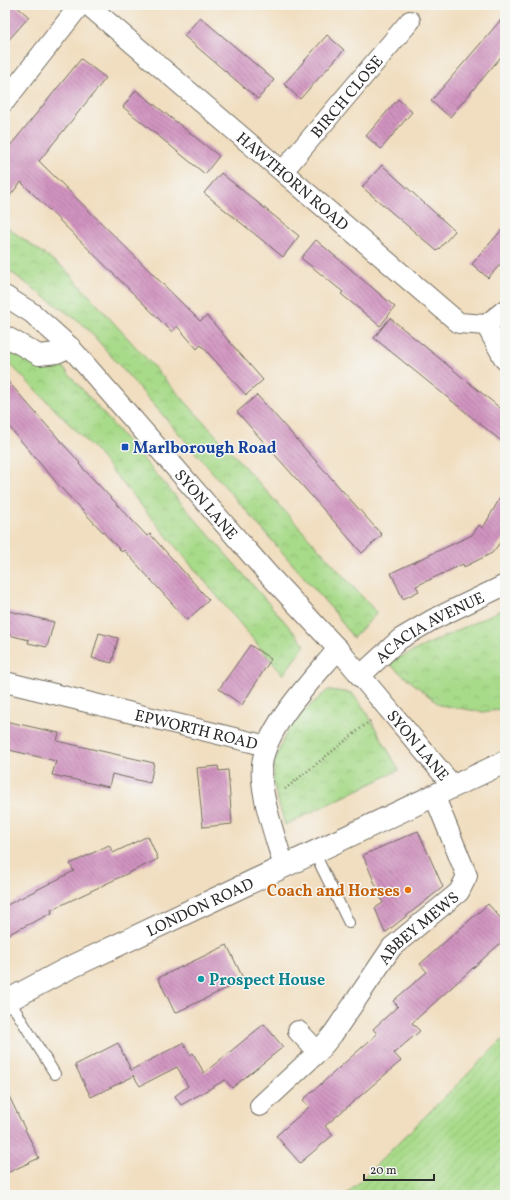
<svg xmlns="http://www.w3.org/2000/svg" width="510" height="1200" viewBox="0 0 510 1200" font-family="Vollkorn,serif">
  <defs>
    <pattern id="park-crowns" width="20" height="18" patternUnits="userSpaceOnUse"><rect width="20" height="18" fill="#a7da89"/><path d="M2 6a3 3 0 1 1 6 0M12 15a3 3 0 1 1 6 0" fill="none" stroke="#90bb76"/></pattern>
    <pattern id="garden-furrows" width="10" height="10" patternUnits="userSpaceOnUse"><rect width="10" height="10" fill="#a7da89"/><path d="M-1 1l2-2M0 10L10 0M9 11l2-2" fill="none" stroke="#90bb76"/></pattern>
    <pattern id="building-back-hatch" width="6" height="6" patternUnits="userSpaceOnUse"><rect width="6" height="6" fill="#d093bf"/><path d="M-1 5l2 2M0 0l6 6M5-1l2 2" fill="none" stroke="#a9789b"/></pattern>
  </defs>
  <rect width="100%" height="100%" fill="#f6f6f2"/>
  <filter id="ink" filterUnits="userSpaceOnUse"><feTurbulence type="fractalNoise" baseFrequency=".025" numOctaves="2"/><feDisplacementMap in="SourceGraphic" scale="8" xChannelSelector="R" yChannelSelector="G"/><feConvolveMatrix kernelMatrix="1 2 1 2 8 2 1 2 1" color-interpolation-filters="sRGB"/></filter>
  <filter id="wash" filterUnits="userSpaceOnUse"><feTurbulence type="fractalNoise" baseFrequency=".012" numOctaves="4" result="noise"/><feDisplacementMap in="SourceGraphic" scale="16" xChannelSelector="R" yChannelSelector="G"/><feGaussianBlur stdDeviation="0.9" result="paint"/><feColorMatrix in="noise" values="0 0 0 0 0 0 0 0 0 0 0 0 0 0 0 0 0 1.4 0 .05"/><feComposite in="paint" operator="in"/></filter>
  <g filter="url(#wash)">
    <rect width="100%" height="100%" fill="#f1dec0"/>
    <path fill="url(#park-crowns)" stroke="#69825a" d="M5,226L65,269L377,613L353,638L337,615L85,326L8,270L5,256Z
      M5,350L37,365H61L305,645L283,675L94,449L5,359Z
      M505,608V708L483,712L440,705L388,663Z
      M328,690L352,693L366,711L399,770L285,825L273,783L274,762L290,723Z"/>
    <path fill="url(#garden-furrows)" stroke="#69825a" d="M505,1037V1195H346L502,1040Z"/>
    <g id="blocks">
      <path fill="url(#building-back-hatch)" d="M5,5H15L29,17L5,44Z
        M505,15V52L450,117L431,101Z
        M200,17L274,80L258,99L184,36Z
        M327,35L344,50L300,99L284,84Z
        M81,59L106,78L39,161L200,321L207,316L263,380L246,395L201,345L197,349L177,326L172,332L21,182L5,202V152Z
        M136,90L219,156L205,174L123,107Z
        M398,99L412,112L381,149L366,136Z
        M382,165L455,231L437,251L362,187Z
        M221,173L299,236L283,257L204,193Z
        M505,226V259L488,278L472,264Z
        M316,240L395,307L380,326L341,294L343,292L301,258Z
        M390,318L505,412V444L374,338Z
        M5,378L80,463L79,464L147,536L150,534L209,600L187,620L124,550L122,552L61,488L5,422Z
        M257,395L382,535L362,553L237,412Z
        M505,489V536L492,553L464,567L463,564L416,586L419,591L403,599L391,573L472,535L479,525L483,528Z
        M5,610L54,622L47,647L28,643L29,640L5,634Z
        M99,633L118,638L112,663L92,658Z
        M250,645L271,659L242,705L219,689Z
        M5,721L59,733L57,741L154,763L150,783L112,774L109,787L52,775L56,761L5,749Z
        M218,766L219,771L228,770L232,824L203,827L197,768Z
        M418,831L443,887L385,933L375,908L383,903L363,855Z
        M148,836L158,859L51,910L52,913L5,936V906L74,871L70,864L109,845L113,853Z
        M488,904L505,923V939L412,1023L420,1031L394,1053L401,1061L325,1126L333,1135L300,1163L276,1136L309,1107L303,1100L377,1034L373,1029L398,1006L393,1001L427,972L420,964Z
        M227,945L244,980L175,1013L158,978Z
        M264,1024L283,1047L232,1088L225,1080L181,1105L175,1096L188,1086L177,1067L140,1086L133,1075L134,1076L91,1097L75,1065L118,1043L131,1070L183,1043L190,1055L193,1053L204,1073Z
        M5,1088L39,1158L5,1174Z"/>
    </g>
  </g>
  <g filter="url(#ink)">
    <use href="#blocks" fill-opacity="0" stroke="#706a5f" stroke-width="1"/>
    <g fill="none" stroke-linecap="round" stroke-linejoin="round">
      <defs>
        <path id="lane" d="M314,852L349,923
          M9,1000L55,1074"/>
        <g id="street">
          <path id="s1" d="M88,5L459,323L486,325L505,310"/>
          <path d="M5,101L80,5"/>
          <path id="s2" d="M283,171L410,21"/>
          <path id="s3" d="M5,296L32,313L70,347L267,573L338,649L453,786"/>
          <path d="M486,325L505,360"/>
          <path d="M5,336L39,355L57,353L70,347"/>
          <path id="s4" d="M360,676L400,639L432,620L505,585"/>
          <path id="s5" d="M5,682L267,746"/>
          <path d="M284,867C276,838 259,794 262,765C266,726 313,679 338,649"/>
          <path d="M298,1031L318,1052"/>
          <path id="s6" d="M260,1106L318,1052L333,1034L392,947L459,892L467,876L434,795"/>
        </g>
        <g id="primary">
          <path id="s7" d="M5,1002L63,971L505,762"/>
        </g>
      </defs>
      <use href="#lane" stroke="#706a5f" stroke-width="12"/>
      <use href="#street" stroke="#706a5f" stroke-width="22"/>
      <use href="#primary" stroke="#706a5f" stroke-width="24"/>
      <path stroke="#706a5f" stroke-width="2.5" stroke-dasharray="1 3" stroke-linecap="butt" d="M285,789L370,721"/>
      <use href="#lane" stroke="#fff" stroke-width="10"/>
      <use href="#street" stroke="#fff" stroke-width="20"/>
      <use href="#primary" stroke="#fff" stroke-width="22"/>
    </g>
  </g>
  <rect fill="#1a4fb4" stroke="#f6f6f2" stroke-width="1.5" x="121" y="443" width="8" height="8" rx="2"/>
  <circle fill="#e8710a" stroke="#f6f6f2" stroke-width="1.5" cx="408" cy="890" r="4"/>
  <circle fill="#0f9aa8" stroke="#f6f6f2" stroke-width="1.5" cx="201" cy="979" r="4"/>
  <g text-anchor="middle" stroke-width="3" stroke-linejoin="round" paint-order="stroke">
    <g font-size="16" fill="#2b2b2b" stroke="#f6f6f2">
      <text dy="6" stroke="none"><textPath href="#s2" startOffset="98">BIRCH CLOSE</textPath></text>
      <text dy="6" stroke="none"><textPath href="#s1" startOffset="270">HAWTHORN ROAD</textPath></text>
      <text dy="6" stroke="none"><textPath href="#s3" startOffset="291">SYON LANE</textPath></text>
      <text dy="6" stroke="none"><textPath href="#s4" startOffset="86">ACACIA AVENUE</textPath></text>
      <text dy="6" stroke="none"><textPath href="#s5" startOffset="197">EPWORTH ROAD</textPath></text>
      <text dy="6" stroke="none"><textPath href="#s3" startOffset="612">SYON LANE</textPath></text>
      <text dy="6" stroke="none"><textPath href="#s7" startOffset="217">LONDON ROAD</textPath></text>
      <text dy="6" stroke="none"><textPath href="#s6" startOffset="240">ABBEY MEWS</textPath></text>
    </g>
    <g font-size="16" font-weight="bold" fill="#164399" stroke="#f6f6f2" text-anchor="start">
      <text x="133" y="453">Marlborough Road</text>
    </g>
    <g font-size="16" font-weight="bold" fill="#c56008" stroke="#f6f6f2" text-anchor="end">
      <text x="400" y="896">Coach and Horses</text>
    </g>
    <g font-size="16" font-weight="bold" fill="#0d838f" stroke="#f6f6f2" text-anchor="start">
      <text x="209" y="985">Prospect House</text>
    </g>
  </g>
  <rect width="510" height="1200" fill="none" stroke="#f6f6f2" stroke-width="20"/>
  <path d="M364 1174v6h70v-6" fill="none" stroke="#2b2b2b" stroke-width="2"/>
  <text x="370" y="1174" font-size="12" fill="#2b2b2b" stroke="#f6f6f2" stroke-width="3" paint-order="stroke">20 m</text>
</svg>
